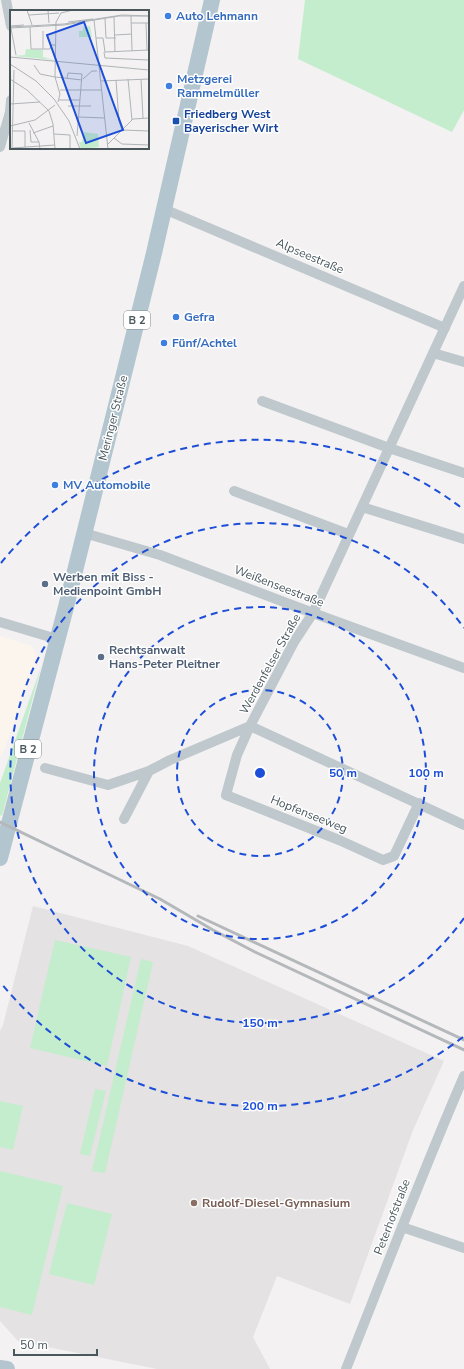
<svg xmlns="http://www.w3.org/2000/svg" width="464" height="1369" viewBox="0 0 464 1369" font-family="'Nunito Sans',sans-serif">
  <rect width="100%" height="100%" fill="#f3f1f2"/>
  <path fill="#fcf5ed" d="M0,636L32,646L38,657L2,756L0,755Z"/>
  <path fill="#e4e2e3" d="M33,906L188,946L444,1061L413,1130L350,1304L277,1276L253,1337L270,1369H157L18,1341L0,1321V1031L3,1025Z"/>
  <path fill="#c3edcc" d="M305,0H464V110L452,132L298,59Z
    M41,667L2,816L0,815V783Z
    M55,940L131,957L107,1066L30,1048Z
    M141,959L153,962L105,1173L92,1171Z
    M95,1089L106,1091L90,1156L80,1154Z
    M0,1101L23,1106L13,1150L0,1147Z
    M0,1171L63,1186L32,1315L0,1307Z
    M67,1203L112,1214L94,1285L49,1274Z"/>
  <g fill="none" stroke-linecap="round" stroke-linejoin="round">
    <path stroke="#bec8cd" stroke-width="10" d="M6,0L11,26
      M0,147L10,112L11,100
      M164,209L445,328
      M433,353L464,362
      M262,401L389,448L464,473
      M234,491L348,534
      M362,507L464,539
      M84,533L160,555L313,613L464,668
      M0,622L57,639
      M250,726L464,825
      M45,768L108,785L149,771L170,760L250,726
      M419,803L394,856L383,860L339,840L226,795L237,755L250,726L294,642L313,613L464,286
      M124,819L149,771
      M402,1227L464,1248
      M346,1369C385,1271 422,1173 464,1076"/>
    <path stroke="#b3c5ce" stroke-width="16" d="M0,858L65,611L154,253L212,0
      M0,1368L7,1369"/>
    <path stroke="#b4b8bb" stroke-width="3" d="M0,822L160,899L213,930L255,952L464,1050
      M198,916L464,1040"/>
  </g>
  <g fill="none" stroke="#1d4ed8" stroke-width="2" stroke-dasharray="7 5">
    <circle cx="260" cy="773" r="83"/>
    <circle cx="260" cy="773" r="166"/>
    <path d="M464 918A250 250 0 1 1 464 628"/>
    <path d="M463 1037A333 333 0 0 1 1 983M1 563A333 333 0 0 1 463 509"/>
  </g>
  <g fill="#3f7fe0" stroke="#fff" stroke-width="1.5">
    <circle cx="168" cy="16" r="4"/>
    <circle cx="169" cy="86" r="4"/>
    <circle cx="176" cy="317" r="4"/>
    <circle cx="164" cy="343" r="4"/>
    <circle cx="55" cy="485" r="4"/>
  </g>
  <rect fill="#1a4fb4" stroke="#fff" stroke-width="1.5" x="172" y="117" width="8" height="8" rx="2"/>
  <g fill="#5c6f8a" stroke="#fff" stroke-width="1.5">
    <circle cx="45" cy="584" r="4"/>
    <circle cx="101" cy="657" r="4"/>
  </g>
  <circle fill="#8d6e63" stroke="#fff" stroke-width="1.5" cx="194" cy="1203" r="4"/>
  <g text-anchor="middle" stroke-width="3" stroke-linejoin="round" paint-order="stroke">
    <g fill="#fff" stroke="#808a8e" stroke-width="1">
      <rect x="124" y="311" width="26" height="18" rx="3"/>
      <rect x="15" y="740" width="26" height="18" rx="3"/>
    </g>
    <g font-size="11" font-weight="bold" fill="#4a585e">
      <text x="137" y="324">B 2</text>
      <text x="28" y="753">B 2</text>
    </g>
    <g font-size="12" font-weight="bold" fill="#366cbe" stroke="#fff" text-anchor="start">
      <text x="176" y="20">Auto Lehmann</text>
      <text x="177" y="83">Metzgerei<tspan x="177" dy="14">Rammelmüller</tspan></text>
      <text x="184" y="321">Gefra</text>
      <text x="172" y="347">Fünf/Achtel</text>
      <text x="63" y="489">MV Automobile</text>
    </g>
    <g font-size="12" font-weight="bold" fill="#164399" stroke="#fff" text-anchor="start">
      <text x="184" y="118">Friedberg West<tspan x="184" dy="14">Bayerischer Wirt</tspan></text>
    </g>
    <g font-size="12" fill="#4a585e" stroke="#fff">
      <text transform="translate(310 256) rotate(23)" y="4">Alpseestraße</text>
      <text transform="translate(113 418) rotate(-76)" y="4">Meringer Straße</text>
      <text transform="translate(279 586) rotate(21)" y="4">Weißenseestraße</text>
      <text transform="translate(270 664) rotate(-61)" y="4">Werdenfelser Straße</text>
      <text transform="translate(309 814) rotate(22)" y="4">Hopfenseeweg</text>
      <text transform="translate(392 1217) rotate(-69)" y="4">Peterhofstraße</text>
    </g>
    <g font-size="12" font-weight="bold" fill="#4e5e75" stroke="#fff" text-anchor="start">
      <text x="53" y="581">Werben mit Biss -<tspan x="53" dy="14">Medienpoint GmbH</tspan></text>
      <text x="109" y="654">Rechtsanwalt<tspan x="109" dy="14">Hans-Peter Pleitner</tspan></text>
    </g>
    <g font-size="12" font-weight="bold" fill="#785e54" stroke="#fff" text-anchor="start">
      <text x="202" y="1207">Rudolf-Diesel-Gymnasium</text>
    </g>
  </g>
  <g transform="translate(10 10)">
    <rect width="139" height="139" fill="#f3f1f2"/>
    <path d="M80,16L82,27H69V21H73V17ZM16,39L33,40V47L45,50L3,46L15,45ZM74,122L88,124L89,137L71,139L69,132H72Z" fill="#c3edcc"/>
    <path fill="none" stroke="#afb4b7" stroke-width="1" d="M17,0L22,15M38,0L39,13M19,5L49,3M121,6L122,41M104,7L105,42M95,9L96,28H106M84,10L98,139M58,12L83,9M0,13L6,45M121,13H139M136,13L137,40M0,16L14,15M0,17L54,14L112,5L139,6M20,17L21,39H40L41,35H46M0,18L54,15L109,6H139M105,25L122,24M86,28H93L95,42L139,40V48M33,39V21M94,42L95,48L139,50M0,47L139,60M0,54L26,71L44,89L59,111L70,139M24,55L30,64L45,67M45,67L72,70M0,69L17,80L39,101L43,114L45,139M57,69L58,63L72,64L67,126M73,69L82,61H87M118,69L122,110M131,69L133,108M106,70L109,111L112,120M91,71L139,69M50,80H91M49,90H70M48,92L50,84L45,67L46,12L51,3L63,0M0,94L30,92M58,96H81M69,107L94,108M19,113L29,132L30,139M0,116L25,110L45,95M20,120L21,132H29M112,120L139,121M2,121H15V137M23,123L43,116M44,124L60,125V139M104,128L112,134L139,135M98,134L123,109L139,108M2,138L45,135M2,139L4,60"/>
    <path fill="#1d4ed8" fill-opacity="0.15" stroke="#1d4ed8" stroke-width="2" d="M74,12L113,120L76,133L37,25Z"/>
    <rect width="139" height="139" fill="none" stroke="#4a585e" stroke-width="2"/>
  </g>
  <circle cx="260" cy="773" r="6" fill="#1d4ed8" stroke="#fff" stroke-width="2"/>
  <g font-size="12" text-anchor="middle" font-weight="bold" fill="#1d4ed8" stroke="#fff" stroke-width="3" stroke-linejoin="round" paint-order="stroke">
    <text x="343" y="777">50 m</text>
    <text x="426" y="777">100 m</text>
    <text x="260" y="1027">150 m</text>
    <text x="260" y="1110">200 m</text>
  </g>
  <path d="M14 1349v6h83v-6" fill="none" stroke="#4a585e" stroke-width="2"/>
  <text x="20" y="1349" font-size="12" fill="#4a585e" stroke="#ffffff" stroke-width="3" paint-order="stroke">50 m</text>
</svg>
